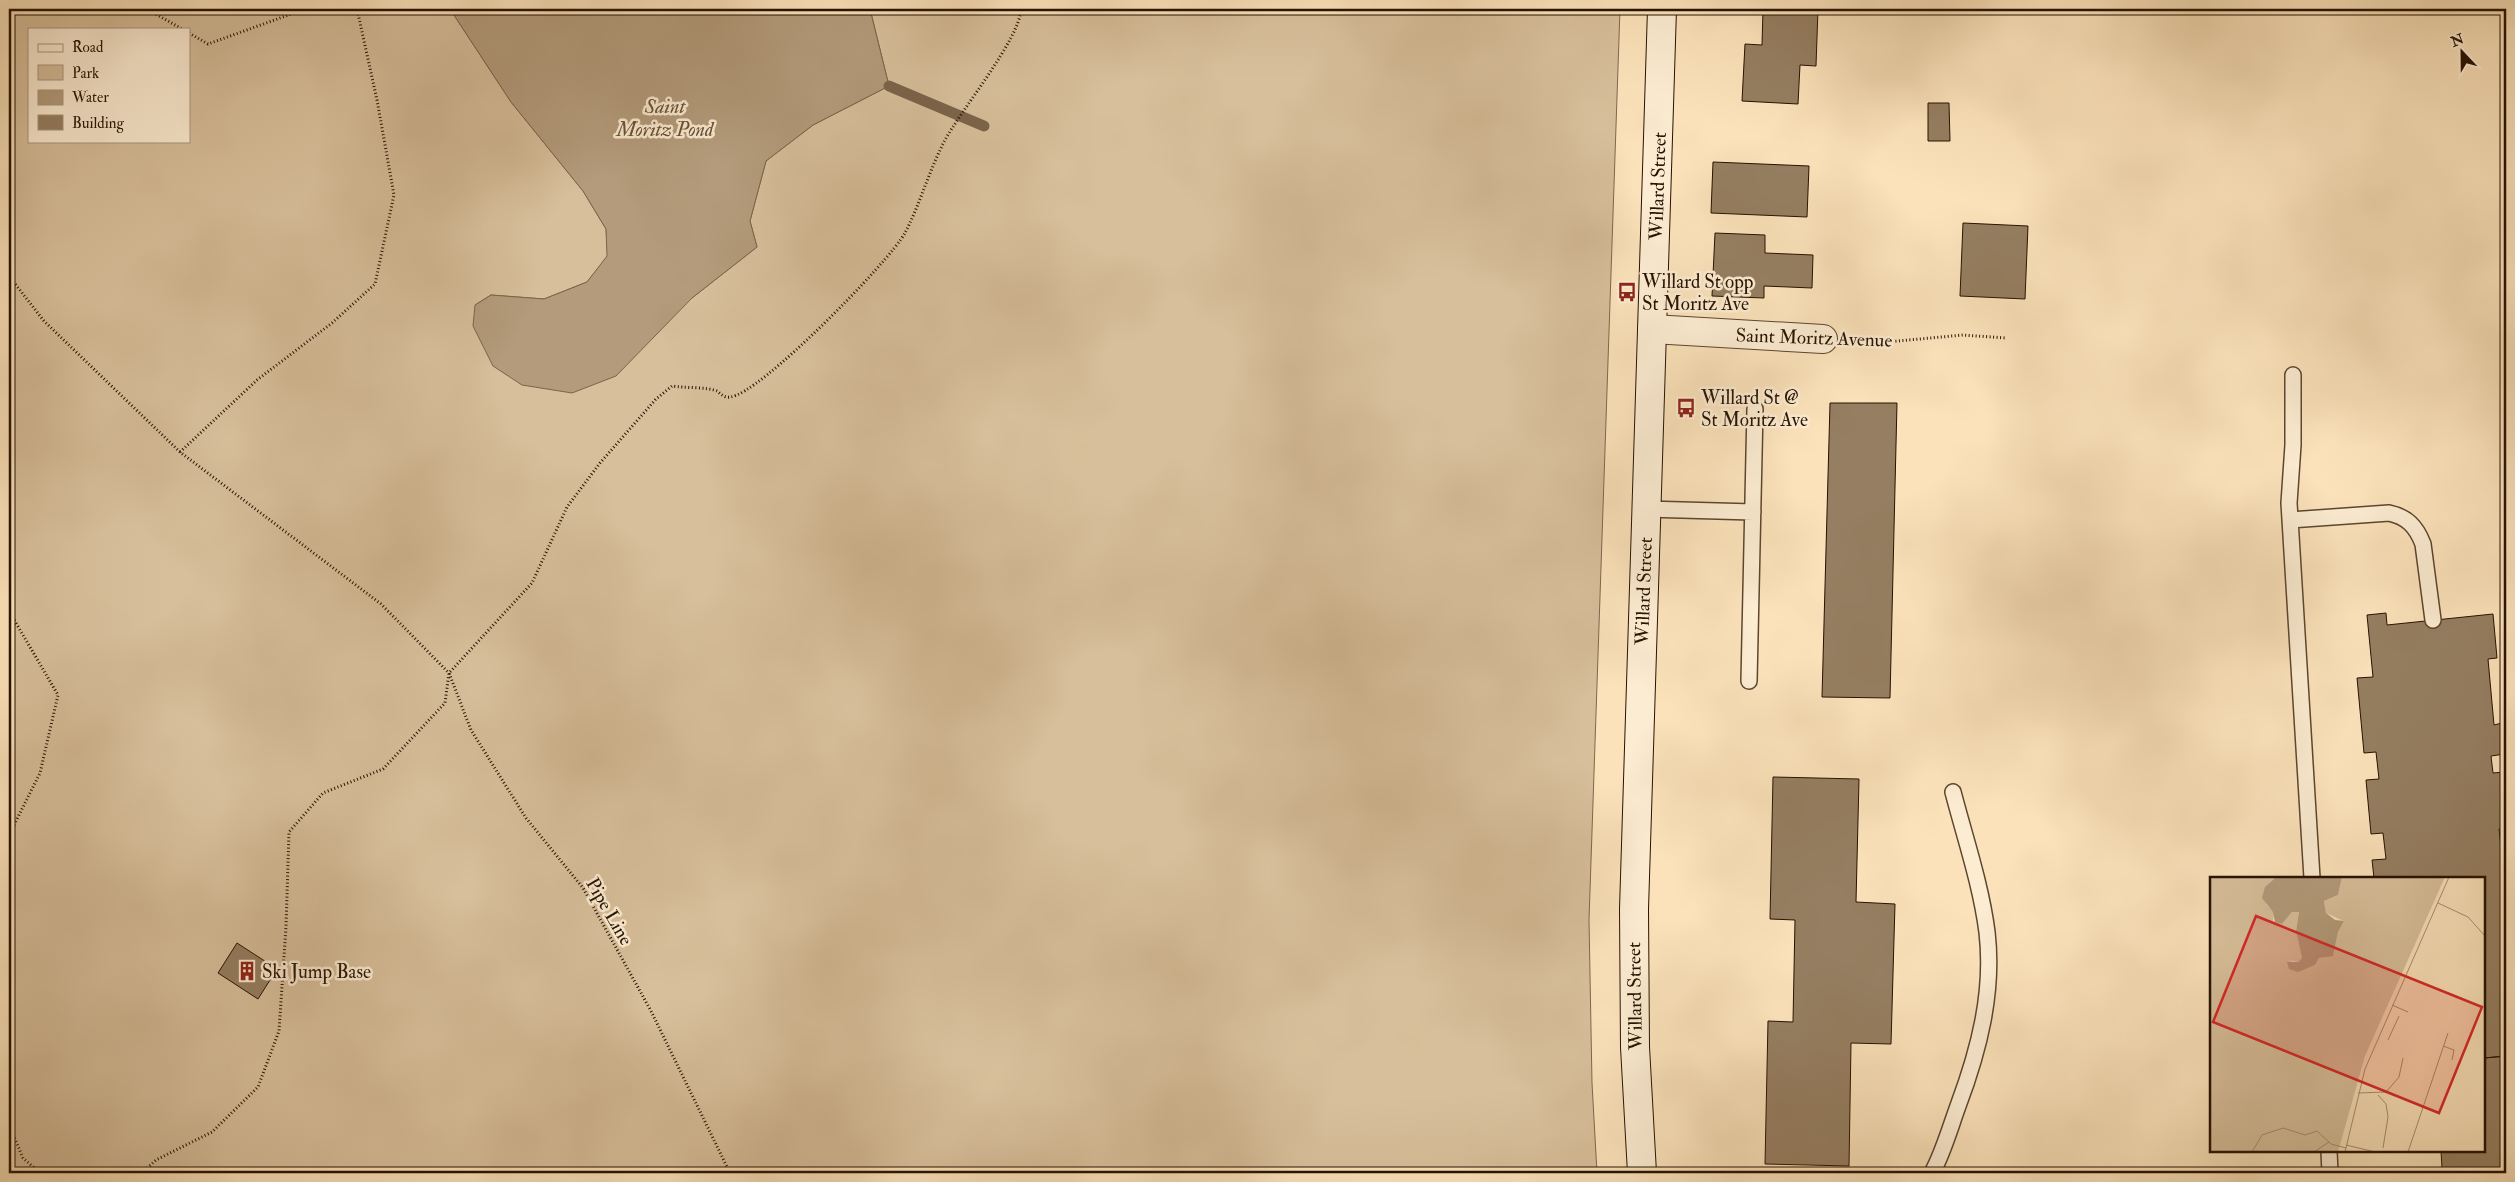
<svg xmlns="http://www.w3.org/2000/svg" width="2515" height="1182" viewBox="0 0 2515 1182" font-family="'IM FELL Double Pica',serif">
  <rect width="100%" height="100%" fill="#fbe2ba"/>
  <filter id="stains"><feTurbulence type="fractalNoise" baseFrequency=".004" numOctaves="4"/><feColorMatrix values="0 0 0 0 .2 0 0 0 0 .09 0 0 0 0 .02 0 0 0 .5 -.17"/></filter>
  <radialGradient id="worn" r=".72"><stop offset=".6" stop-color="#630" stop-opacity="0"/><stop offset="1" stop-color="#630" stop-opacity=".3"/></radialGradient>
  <path fill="#d7bf9b" stroke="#7f684e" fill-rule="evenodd" d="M9,9H450L511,102L583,191L606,229L608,256L587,282L544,299L491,295L475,305L692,298L757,247L750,221L766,161L813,125L889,86L870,9H1620L1589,920L1592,1083L1597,1173H9ZM29,29H189V141H29Z"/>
  <path fill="#b39b7b" stroke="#7b644a" d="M450,9H870L889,86L813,125L766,161L750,221L757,247L692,298L616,376L572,393L522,385L493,366L473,326L475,305L491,295L544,299L587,282L607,256L606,229L583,191L511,102Z"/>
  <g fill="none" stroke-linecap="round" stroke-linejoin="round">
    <path stroke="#7b644a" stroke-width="11" d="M889,86L984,126"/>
  </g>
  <path fill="#957e61" stroke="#271201" d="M1763,9H1818L1816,66L1800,65L1798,104L1742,101L1745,44L1762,45Z
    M1928,103H1949L1950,141H1928Z
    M1713,162L1809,166L1807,217L1711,213Z
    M1963,223L2028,226L2025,299L1960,296Z
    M1715,233L1765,235V253L1813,255L1812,288L1764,286V298L1712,296Z
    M1830,403H1897L1890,698L1822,697Z
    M2386,613L2387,625L2493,614L2497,658L2488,659L2494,725L2502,723L2505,754L2491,756L2493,773L2504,772L2506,793V828L2499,829L2506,892V1056L2484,1058V878H2374L2372,860L2386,859L2383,833L2371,834L2366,780L2379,779L2376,752L2364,753L2357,678L2373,677L2367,615Z
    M1773,777L1859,779L1856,902L1895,904L1891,1044L1851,1043L1849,1166L1765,1164L1768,1021L1793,1022L1795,920L1770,919Z
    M237,943L277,969L258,999L218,973Z
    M2506,1056V1173H2456V1168H2442L2441,1151H2484V1058Z
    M2456,1168V1173H2416L2415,1169Z"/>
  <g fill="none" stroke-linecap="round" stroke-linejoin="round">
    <defs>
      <path id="service" d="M2293,375V445L2289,503L2312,878
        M1646,509L1753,512
        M2290,520L2389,513C2407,517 2416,526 2423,544L2433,620
        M1749,681L1755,409
        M2329,1151L2330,1173
        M1932,1173C1943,1153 1950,1128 1958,1106C1979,1050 1994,992 1987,932C1981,885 1965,838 1953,792"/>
      <path id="minor" d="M1652,329L1823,339"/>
      <path id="secondary" d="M1642,1173L1635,1047L1634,909L1662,9"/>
    </defs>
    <use href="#service" stroke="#5c462f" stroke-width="18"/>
    <use href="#minor" stroke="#5c462f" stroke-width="30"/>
    <use href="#secondary" stroke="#271201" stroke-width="30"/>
    <path stroke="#271201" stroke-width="3" stroke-dasharray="1 2.5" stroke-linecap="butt" d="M147,9L182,29
      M189,33L208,44L305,9
      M9,276L44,321L180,452L381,604L449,673L471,730L526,818L583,888L651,1011L730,1173
      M1857,341L1887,342L1963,335L2006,338
      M180,452L257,380L332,323L375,284L394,195L377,100L357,9
      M9,611L58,695L40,773L9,835
      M9,1125L23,1158L40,1173
      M142,1173L156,1160L212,1132L258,1087L279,1031L286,927L289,832L323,793L383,769L445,703L449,673L532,583L567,507L600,463L656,399L672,386C683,388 708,387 717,391C721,394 724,398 730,397C759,395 889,262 905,233C920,204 929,171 944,142C960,111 1020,39 1021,9"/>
    <use href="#service" stroke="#fcecd2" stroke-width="15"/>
    <use href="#minor" stroke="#fcecd2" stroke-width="28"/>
    <use href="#secondary" stroke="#fcecd2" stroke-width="28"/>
  </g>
  <defs>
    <symbol id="bus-bare" viewBox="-9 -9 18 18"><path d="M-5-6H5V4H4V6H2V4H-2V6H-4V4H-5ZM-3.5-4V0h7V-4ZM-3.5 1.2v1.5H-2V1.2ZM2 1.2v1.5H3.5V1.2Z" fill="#8f2418" stroke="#fcecd2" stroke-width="2.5" paint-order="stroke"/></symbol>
    <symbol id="building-bare" viewBox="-9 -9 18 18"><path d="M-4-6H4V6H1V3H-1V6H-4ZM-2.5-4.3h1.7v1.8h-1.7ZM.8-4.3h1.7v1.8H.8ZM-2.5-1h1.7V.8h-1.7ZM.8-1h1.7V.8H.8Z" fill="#8f2418" stroke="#fcecd2" stroke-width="2.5" paint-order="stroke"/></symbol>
  </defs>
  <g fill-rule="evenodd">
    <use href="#bus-bare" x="1613" y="278" width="28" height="28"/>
    <use href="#bus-bare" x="1672" y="394" width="28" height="28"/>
    <use href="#building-bare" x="233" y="957" width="28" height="28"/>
  </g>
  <g text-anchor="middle" stroke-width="5" stroke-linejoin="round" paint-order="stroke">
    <g font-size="19" fill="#271201" stroke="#fcecd2">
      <text transform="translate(1657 186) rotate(-88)" y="7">Willard Street</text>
      <text transform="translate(1814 337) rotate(2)" y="7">Saint Moritz Avenue</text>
      <text transform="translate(1643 591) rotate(-88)" y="7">Willard Street</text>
      <text transform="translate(610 911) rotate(60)" y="7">Pipe Line</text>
      <text transform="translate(1634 996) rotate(-91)" y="7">Willard Street</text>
    </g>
    <g font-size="19" fill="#271201" stroke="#fcecd2" text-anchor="start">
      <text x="1642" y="288">Willard St opp<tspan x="1642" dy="22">St Moritz Ave</tspan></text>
      <text x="1701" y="404">Willard St @<tspan x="1701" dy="22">St Moritz Ave</tspan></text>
      <text x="262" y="978">Ski Jump Base</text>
    </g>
    <g font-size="20" font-style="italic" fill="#665038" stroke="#fcecd2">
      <text x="665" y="113">Saint<tspan x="665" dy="23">Moritz Pond</tspan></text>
    </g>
  </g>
  <g transform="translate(2210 877)">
    <rect width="275" height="275" fill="#fbe2ba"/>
    <path d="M0,0H66L59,6L56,27L64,35L63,44L72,47L82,35H89L86,54L92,81L88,85L78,83L97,91L105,88L109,81L123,78L128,55L134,44L116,36L114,24L128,18L132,0H235L155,179L128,275H0Z" fill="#d7bf9b"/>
    <path d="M66,0H132L128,18L114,24L116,36L125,43L134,44L128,55L123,79L109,81L105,88L88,95L79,92L77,85H88L92,81L86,54L89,35H82L72,47L65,45L63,35L52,21L55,10Z" fill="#b39b7b"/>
    <path fill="none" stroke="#a68f70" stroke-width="1" d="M228,26L258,40L275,59M182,128L198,135M178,163L189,139M233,169L244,173L242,183M148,216L176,215L189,200L193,181M168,218L176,227L178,240L173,271M136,268L165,275M42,275L52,258L73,251L95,258L107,254L121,267L136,271M104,275L119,265M135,275L155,192L239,0M198,275L238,156"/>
    <path fill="#d62828" fill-opacity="0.15" stroke="#d62828" stroke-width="2.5" d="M46,39L272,130L229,236L3,145Z"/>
    <rect width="275" height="275" fill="none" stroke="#271201" stroke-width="2.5"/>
  </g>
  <rect width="2515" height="1182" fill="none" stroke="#fbe2ba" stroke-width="30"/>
  <rect x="10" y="10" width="2495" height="1162" fill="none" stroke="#271201" stroke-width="2.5"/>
  <rect x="15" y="15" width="2485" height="1152" fill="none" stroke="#271201"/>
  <rect x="28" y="28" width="162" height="115" fill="#fcecd2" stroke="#a7957e"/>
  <rect x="38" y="44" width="25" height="8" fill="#fcecd2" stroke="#a7957e"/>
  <text x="72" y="52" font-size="15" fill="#271201">Road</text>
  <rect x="38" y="65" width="25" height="15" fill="#d7bf9b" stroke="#a7957e"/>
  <text x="72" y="78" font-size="15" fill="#271201">Park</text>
  <rect x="38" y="90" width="25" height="15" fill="#b39b7b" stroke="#a7957e"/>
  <text x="72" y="102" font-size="15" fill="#271201">Water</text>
  <rect x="38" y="115" width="25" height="15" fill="#957e61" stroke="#a7957e"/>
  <text x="72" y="128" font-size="15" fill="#271201">Building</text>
  <g transform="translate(2462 52) rotate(338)" stroke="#fcecd2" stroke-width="4" paint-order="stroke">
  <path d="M0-4L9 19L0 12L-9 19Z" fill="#271201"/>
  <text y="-8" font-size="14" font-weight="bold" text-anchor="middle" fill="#271201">N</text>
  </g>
  <rect width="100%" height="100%" filter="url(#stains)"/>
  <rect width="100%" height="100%" fill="url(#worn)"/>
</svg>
